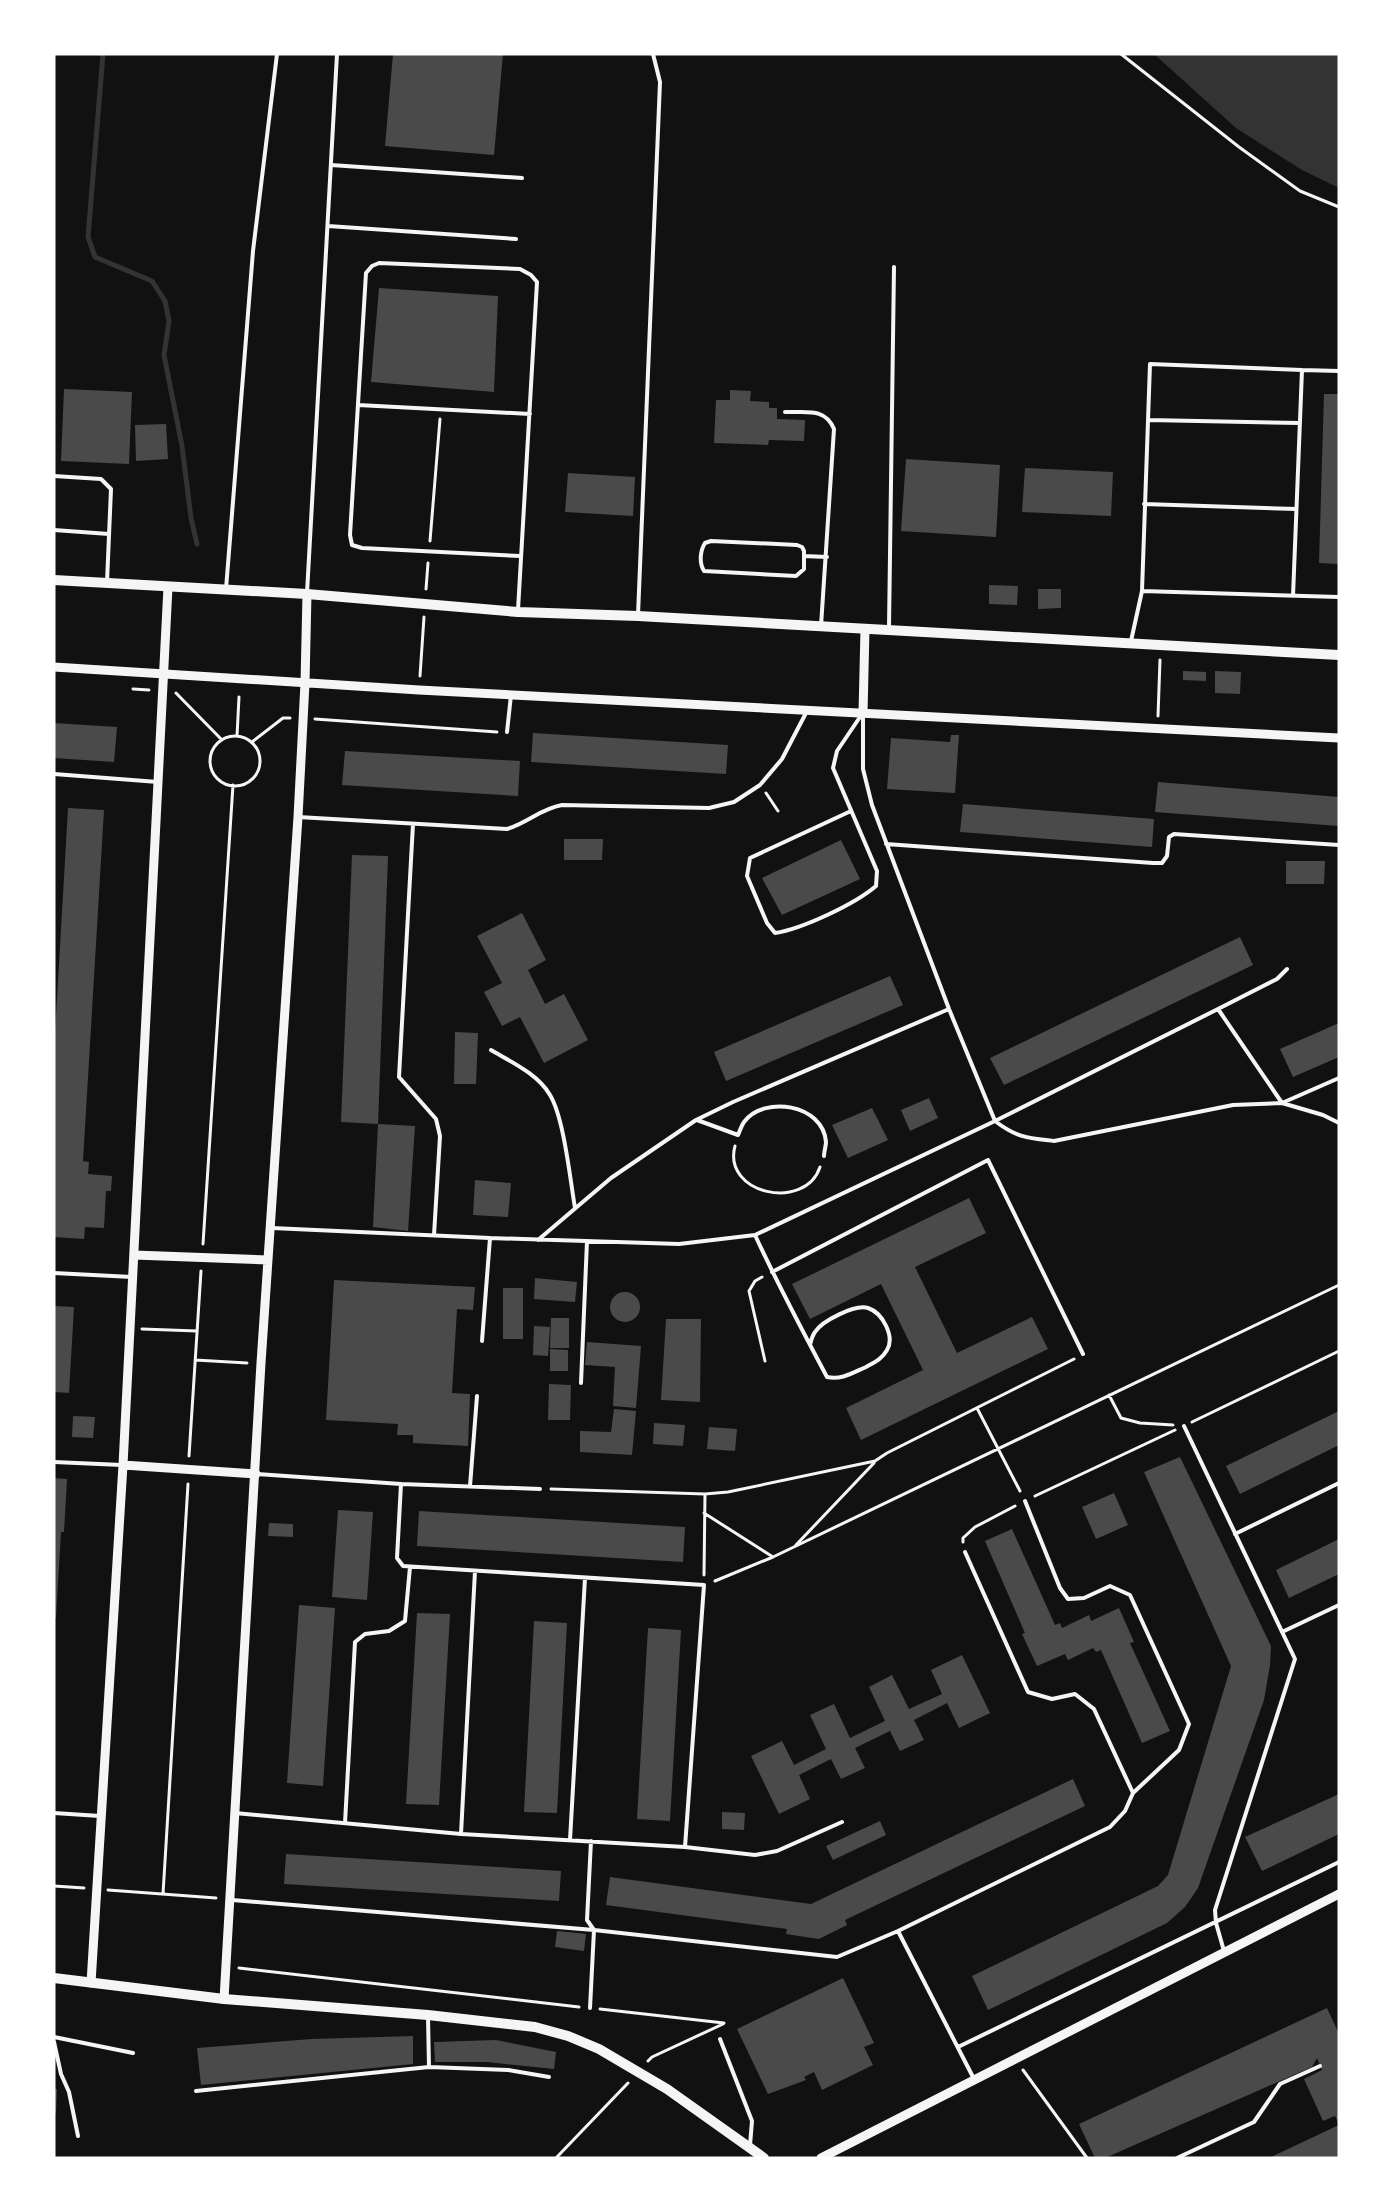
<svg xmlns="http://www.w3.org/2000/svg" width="1393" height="2212" viewBox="0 0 1393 2212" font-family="Commissioner,sans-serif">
  <rect width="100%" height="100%" fill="#111"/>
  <path fill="#333" d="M1154,54H1339V188L1302,170L1236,128Z"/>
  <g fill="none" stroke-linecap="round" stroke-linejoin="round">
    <path stroke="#333" stroke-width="5" d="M103,54L88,237L95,257L152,281L165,301L169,321L164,355L182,446L191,518L197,544"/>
  </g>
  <path fill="#4a4a4a" d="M393,54H503L494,155L385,146Z
    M379,288L498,296L494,392L371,382Z
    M64,389L132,392L129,464L61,461Z
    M730,390L751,391L750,401L769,402V408H777V419L805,420L804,441L769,440L768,445L714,443L716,400H730Z
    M1324,394H1339V564L1319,563Z
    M166,424L168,459L136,461L135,425Z
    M906,459L1000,465L996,537L901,531Z
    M1025,468L1113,472L1111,516L1022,512Z
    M568,473L635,477L633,516L565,512Z
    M989,585L1018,586L1017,605L989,604Z
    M1038,589H1061V608L1038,609Z
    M1183,671L1206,672V681L1183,680Z
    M1215,671L1241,672L1240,694L1215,693Z
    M54,723L117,727L114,762L54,758Z
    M533,733L728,745L726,774L531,762Z
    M951,735H959L955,793L887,789L891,738L950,742Z
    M345,751L520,761L518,796L342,785Z
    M1158,782L1339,797V826L1155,812Z
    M963,804L1154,819L1152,847L960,832Z
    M68,808L104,810L83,1161L89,1162L88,1174L112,1176L111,1191H106L104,1228L85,1227L84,1239L54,1237V1050Z
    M564,839H603L602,860H564Z
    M841,840L860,879L782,915L762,878Z
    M352,855L388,856L378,1124L341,1122Z
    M1286,861H1325L1324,884H1286Z
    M522,913L546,960L528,970L545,1004L564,994L588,1040L544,1063L520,1017L502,1026L484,992L502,983L477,936Z
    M1240,937L1253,965L1004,1085L990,1058Z
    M890,976L903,1005L726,1081L714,1052Z
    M1339,1023V1057L1293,1077L1280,1049Z
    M455,1032L478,1033L476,1084H454Z
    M929,1098L938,1118L910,1131L901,1110Z
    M872,1108L888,1140L848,1158L832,1125Z
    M378,1124L415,1126L408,1231L373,1227Z
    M475,1180L511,1183L508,1217L473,1215Z
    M969,1198L986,1233L915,1267L957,1353L1032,1317L1048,1349L861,1440L846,1408L923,1370L881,1284L810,1319L792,1284Z
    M535,1278L577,1282L575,1302L534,1299Z
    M334,1280L475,1287L473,1310L457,1309L452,1393L470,1394L468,1446L413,1443V1435H397L398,1424L326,1420Z
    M503,1288H523V1339H503Z
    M610 1307a15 15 0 1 1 30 0a15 15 0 1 1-30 0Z
    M54,1306L74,1307L69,1393L54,1392Z
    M551,1318H569V1348H550Z
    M666,1319H701L700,1402L661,1400Z
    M534,1326L550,1327L548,1356L533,1355Z
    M587,1342L641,1346L636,1408L613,1406L615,1367L585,1365Z
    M550,1349L568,1350V1371H550Z
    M549,1384L571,1385L570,1420H548Z
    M614,1409L636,1411L632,1455L580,1452V1431L611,1432Z
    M1339,1411V1445L1240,1494L1226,1466Z
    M73,1416L95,1417L93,1438L72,1437Z
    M654,1423L685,1425L683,1446L653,1444Z
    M709,1427L737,1429L735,1451L707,1449Z
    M1180,1457L1271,1646L1270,1665L1264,1700L1198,1888L1185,1907L1167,1923L988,2010L972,1976L1158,1886L1168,1875L1231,1666L1144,1472Z
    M54,1478L67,1479L64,1532H61L56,1618H54Z
    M1114,1493L1128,1525L1096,1539L1082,1507Z
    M338,1510L373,1512L367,1600L332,1597Z
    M419,1511L685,1527L683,1562L417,1546Z
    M269,1523L293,1524V1537L268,1536Z
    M1012,1529L1055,1625L1060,1623L1062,1628L1089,1615L1091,1621L1119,1608L1134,1642L1130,1643L1170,1731L1142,1743L1101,1650L1096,1652L1093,1648L1068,1660L1065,1654L1037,1666L1022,1634L1025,1633L985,1541Z
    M1339,1539V1574L1289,1598L1276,1570Z
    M299,1605L335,1608L323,1786L287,1783Z
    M417,1613L450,1614L439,1805L406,1804Z
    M534,1621L567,1623L557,1813L524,1812Z
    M648,1628L681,1630L670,1821L637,1819Z
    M962,1655L990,1713L959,1728L947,1703L914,1720L924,1740L900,1751L890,1731L855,1748L865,1768L841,1779L831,1759L799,1775L810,1799L779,1814L751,1756L782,1741L794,1765L826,1749L810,1715L834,1704L850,1738L885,1721L869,1687L892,1675L909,1709L942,1694L931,1670Z
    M1073,1779L1085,1806L845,1920L847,1925L819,1939L786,1934L787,1929L606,1905L610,1877L811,1904Z
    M1339,1794V1834L1262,1871L1245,1837Z
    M722,1812L745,1813L744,1830L722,1829Z
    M880,1821L886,1835L833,1860L826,1846Z
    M286,1854L561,1871L559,1901L284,1884Z
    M557,1931L586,1934L584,1951L555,1947Z
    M843,1978L874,2043L864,2047L873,2065L822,2090L814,2072L804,2077L806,2080L768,2094L737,2029Z
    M1327,2008L1339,2034V2124L1335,2116L1323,2121L1304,2079L1322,2070L1317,2058L1312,2067L1105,2158H1095L1079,2124Z
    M413,2036V2064L201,2085L197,2048L312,2039Z
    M496,2040L556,2052L554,2069L487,2062H435L434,2042Z
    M54,2089H57L56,2113H54Z
    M1339,2125V2158H1269Z"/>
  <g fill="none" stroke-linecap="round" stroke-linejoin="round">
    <path stroke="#f5f5f5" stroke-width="3" d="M1121,54L1239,147L1300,191L1339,207
      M430,541L440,419
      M426,589L428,563
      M420,676L424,617
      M133,689L149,690
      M176,693L222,740
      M1158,716L1160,660
      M315,719L497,732
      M237,736L239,697
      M210 761a25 25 0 1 1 50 0a25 25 0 1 1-50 0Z
      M252,742L283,718H290
      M766,793L778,811
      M735,1146C722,1194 805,1212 820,1167
      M203,1244L233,785
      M762,1277L755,1281L749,1291L765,1361
      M142,1329L197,1331
      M195,1360L247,1363
      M1109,1395L1121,1418L1140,1423L1173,1425
      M977,1408L1020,1491
      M1192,1422L1339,1351
      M189,1456L201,1271
      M551,1489L705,1494L728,1492L875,1461L887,1453L1074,1359
      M1035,1496L1175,1430
      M704,1513L773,1557
      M963,1542V1538L975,1527L1015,1506
      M796,1545L874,1463
      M704,1575L705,1494
      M715,1581L773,1557L1339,1285
      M54,1886L84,1888
      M108,1890L216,1898
      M163,1894L188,1484
      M239,1968L579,2007
      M600,2009L724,2023
      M648,2061L652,2057L723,2024
      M1023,2070L1087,2158
      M556,2158L628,2083"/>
    <path stroke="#f5f5f5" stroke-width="4" d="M331,165L522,178
      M328,226L516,239
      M1302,370L1339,371
      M358,405L530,414
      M785,412C806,413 825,407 834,429L821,626
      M1148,420L1300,423
      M54,476L101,479L111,489L107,582
      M1144,504L1296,509
      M54,530L109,534
      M711,541L797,545L802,547L804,551V569L796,576L704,571C699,563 700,551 705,543Z
      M804,556L827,557
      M226,589L253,251L277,54
      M1142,591L1339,597
      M307,593L337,54
      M518,610L537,282L531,275L520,269L379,263L372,266L366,273L350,535L352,545L362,548L520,556
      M638,615L660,82L653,54
      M889,627L894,267
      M1131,641L1142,591L1150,364L1302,370L1293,596
      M863,713V769L872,805L949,1009L995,1121C1017,1138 1028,1138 1054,1141L1233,1105L1282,1103L1323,1115L1339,1123
      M507,732L511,695
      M54,774L158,782
      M851,811L750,858L747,876L767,923L775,933C802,929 855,904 876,886L877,871L833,768L837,751L862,714
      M298,817L507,829C529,822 540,809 562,805L709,808L734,802L760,785L782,759L807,711
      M413,824L399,1077L436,1119L440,1136L434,1235
      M886,844L1153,863H1162L1167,856L1169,837L1174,834L1339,845
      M1218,1009L1282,1103L1339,1078
      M491,1050C511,1062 538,1074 550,1095C564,1118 570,1179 575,1208
      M697,1120L738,1135C740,1131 741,1126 744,1122C764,1095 823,1104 826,1142C826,1146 824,1151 824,1156
      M272,1228L490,1238L679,1244L755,1235L995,1121L1218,1009L1277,979L1287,969
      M755,1235C777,1283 802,1330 827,1377C842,1380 852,1373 866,1367C875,1362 882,1359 887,1350C895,1337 883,1313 868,1308C855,1304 822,1321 815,1332C812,1336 811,1341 810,1345
      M538,1240L611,1178L696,1120L733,1102L949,1009
      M772,1272L988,1160L1083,1354
      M54,1273L132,1277
      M482,1341L490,1238
      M581,1383L587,1241
      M1184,1426L1295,1659L1215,1910L1216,1923L1224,1951
      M54,1462L122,1465
      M257,1474L401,1484L397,1558L403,1566L704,1585L685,1847
      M401,1484L540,1489
      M470,1486L477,1396
      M1025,1501L1060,1588L1068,1599L1084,1598L1110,1586L1130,1595L1189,1724L1179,1750L1133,1793
      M1235,1534L1339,1483
      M1282,1632L1339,1605
      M54,1813L100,1816
      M235,1813L461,1834L685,1847L755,1855L777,1851L842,1822
      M345,1823L355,1642L365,1634L389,1631L405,1621L410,1567
      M461,1834L475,1571
      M570,1840L585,1578
      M232,1900L594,1930L837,1957L898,1931L1110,1827L1125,1811L1133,1793L1094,1709L1075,1694L1052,1699L1028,1692L965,1552
      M898,1931L974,2079
      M590,2008L594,1930L587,1920L591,1841
      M428,2017L429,2067
      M54,2037L133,2053
      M720,2039L752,2121L750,2145
      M54,2042L61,2074L69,2092L78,2136
      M958,2047L1339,1862
      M196,2091L429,2067L508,2070L549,2077
      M1177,2158L1254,2122L1280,2084L1320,2066"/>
    <path stroke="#f5f5f5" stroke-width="9" d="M54,667L419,690L1339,738
      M863,713L865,629
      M134,1255L268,1260
      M123,1465L256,1474
      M91,1983L123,1465L168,587
      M224,1999L261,1363L298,817L305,683L307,594
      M821,2158L1339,1894"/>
    <path stroke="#f5f5f5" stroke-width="10" d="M54,580L307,594L518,612L638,616L1339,655
      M54,1978L224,1999L428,2015L535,2027L568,2036L599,2049L667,2089L764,2158"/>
  </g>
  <rect width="1393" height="2212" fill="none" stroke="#ffffff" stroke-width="111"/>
</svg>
